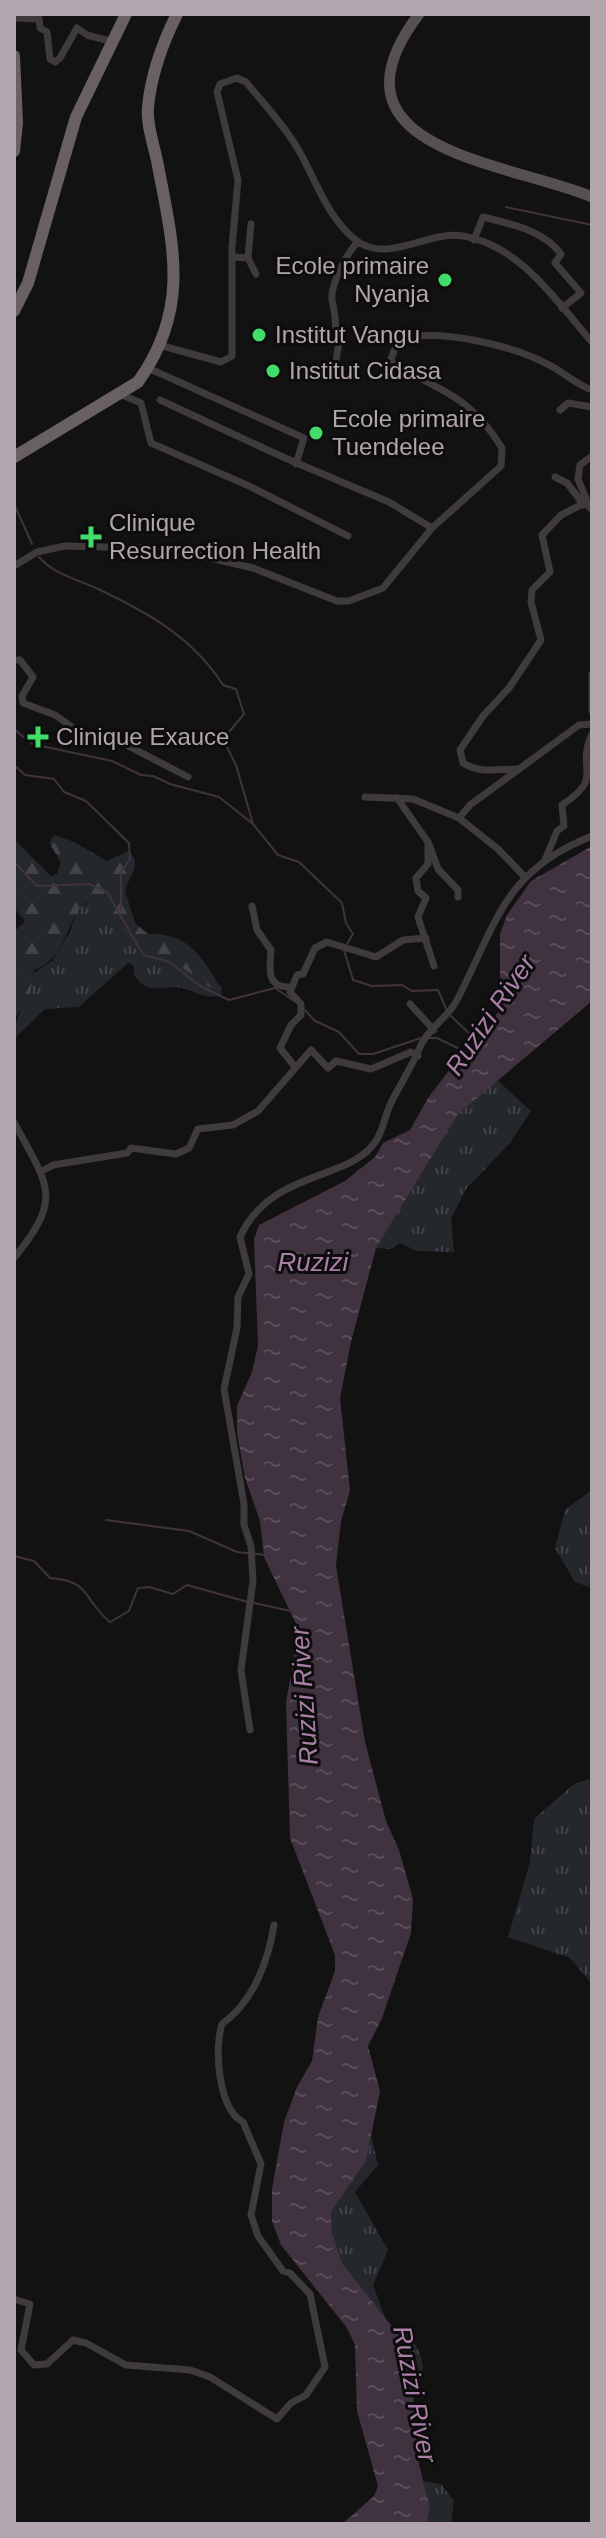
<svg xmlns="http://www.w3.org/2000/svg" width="606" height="2538" viewBox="0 0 606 2538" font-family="Arial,sans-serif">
  <defs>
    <pattern id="grass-tufts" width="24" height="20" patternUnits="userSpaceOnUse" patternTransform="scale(2)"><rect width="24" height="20" fill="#24272c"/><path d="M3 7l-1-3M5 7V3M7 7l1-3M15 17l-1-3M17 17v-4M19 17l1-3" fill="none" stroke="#414348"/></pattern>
    <pattern id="forest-firs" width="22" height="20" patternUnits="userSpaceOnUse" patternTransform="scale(2)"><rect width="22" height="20" fill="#24272c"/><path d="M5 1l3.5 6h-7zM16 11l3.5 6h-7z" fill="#414348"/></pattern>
    <pattern id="water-ripples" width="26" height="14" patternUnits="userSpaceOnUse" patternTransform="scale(2)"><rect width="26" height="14" fill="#413240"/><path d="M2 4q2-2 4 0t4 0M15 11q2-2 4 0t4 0" fill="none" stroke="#5a4d59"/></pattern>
  </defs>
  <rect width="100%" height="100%" fill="#131212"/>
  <path fill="url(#grass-tufts)" d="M90,901L109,909L118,930L137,950L159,965L181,967L221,995C208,1000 196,992 182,988C164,983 150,998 134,975V966L128,963L79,1007L45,1009L14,1039C14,1014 29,999 31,975L52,961L70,932L77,910Z
    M497,1080L531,1111L510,1143L466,1189L451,1219L454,1252L417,1251L400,1243L391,1249L376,1248L458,1114Z
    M592,1490V1588L575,1582L555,1548L565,1510Z
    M592,1778V1984L570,1958L508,1937L530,1862L534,1819L574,1784Z
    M371,2135L378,2165L355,2192L388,2250L373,2285L386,2320L342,2263L332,2233L331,2212L366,2161Z
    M393,2328H403C417,2345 435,2371 411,2386L410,2361Z
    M423,2481L441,2484L454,2501L451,2524H427L430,2507Z"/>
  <path fill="url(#forest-firs)" d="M54,835L74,842L107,861L129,851C143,865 129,875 125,891L135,923L148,934C189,932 202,958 222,989L221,995L181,967L159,965L137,950L118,930L109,909L90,901C66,910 71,957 34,970L30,994L14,1020V931L25,922L14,907V839L51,876L57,874L61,862L49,843Z"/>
  <path fill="url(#water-ripples)" d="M592,846V1001L458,1114L376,1248L351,1342L340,1398L350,1491L341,1521L336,1566L365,1742L386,1821L399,1850L413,1899L411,1933L382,2018L368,2046L380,2091L366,2161L331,2212L332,2233L342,2263L401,2338L410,2361L419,2465L430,2507L427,2524H342L374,2496L378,2486L357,2411L355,2345L347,2328L281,2245L272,2221V2189L284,2122L297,2087L312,2061L318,2017L335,1971V1955L290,1838L286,1702L299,1630L264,1557L260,1521L245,1478L237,1433V1406L252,1372L258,1346L254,1239L259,1225L345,1181L375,1157L383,1143L410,1130L428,1098L464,1051L489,1027L500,1009V934L507,915L531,881Z"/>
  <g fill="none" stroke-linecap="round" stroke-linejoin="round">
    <path stroke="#413240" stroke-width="2" d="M506,207L592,225
      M14,504L32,544
      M39,557C53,574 79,580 98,589C149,613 193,638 223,685L236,689L244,714L223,739L236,765L253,824
      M14,707V711
      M14,729L32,744L112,761L141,775L153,776L170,784L219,797L253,824L278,855L299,862L342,903L346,923L353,934L347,944
      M14,765L25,775L54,779L64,792L86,801L129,843L130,859L121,872V911
      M14,862L37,886L89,884L107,892L143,955L170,962L200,986L229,1000L275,988L294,1001
      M344,950L353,980L372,986L402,985L412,991L438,990L447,1011
      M305,1010L315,1021L339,1032L359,1054H373L421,1038
      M451,1016L478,1042
      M428,1038H437L466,1052
      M106,1520L189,1531L237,1552L266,1555
      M14,1556L34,1561L50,1578C92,1581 82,1599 110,1622L129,1611L138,1588L149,1587L173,1594L187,1585L248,1602
      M254,1603L295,1612"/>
    <path stroke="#3e3a3d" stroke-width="7" d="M14,18L39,19L40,28L47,32L50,59L55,62L60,58L77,28L87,35L110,41
      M474,240L483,217C511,224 543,230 561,254L555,263L581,293L562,308
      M232,257L248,258L256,274
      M248,258L251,224
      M159,345L221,362L232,356V247L238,180L217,92L220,84L237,78L246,82C264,104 284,125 298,149C316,180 327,218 357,241C389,264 429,230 463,236C520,245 557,302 592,342
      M148,368L304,438L296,464
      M329,368L336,361L339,342L335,338C337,324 335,313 332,300C330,286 347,252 358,242
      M122,395L141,403L151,443L249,486L348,536
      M160,400L285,458L389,502L432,528
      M560,410L568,403L592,407
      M555,477L567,483L584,505
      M590,508L578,479L580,465L592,456
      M14,566L37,552L65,546L172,549L253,568L337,601H349L383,588L432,528L501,466L502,448C470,396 441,391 393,364L391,359L398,341C435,326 514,346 549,365C564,372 576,385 592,390
      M14,660H20L33,677L22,696L23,703L55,715L89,739L95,735L115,739L188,777
      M592,674V711
      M516,769C496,769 481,774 463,763L460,750L483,716L509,688L541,640L531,602L532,590L550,572L542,535L561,515L583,504
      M365,797L413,799L459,818L470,805L579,725L592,724
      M397,798L428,842V864L416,878L418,891L426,898L418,917L434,966
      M459,818L498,849L524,876
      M429,844L438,869L458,890V897
      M545,860L557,831L564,826L562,805C606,776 575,771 592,734
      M252,906L257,930L271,950C270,968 265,988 291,987
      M410,1004L434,1030
      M295,1067L280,1048L291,1025L301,1015V1004L290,992L297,975L303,974L315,948L327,942L376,957L403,940L426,938
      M14,1122C47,1185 65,1196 14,1258
      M42,1171L53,1165L127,1153L131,1148L176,1154L189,1148L198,1129L233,1125L258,1111L311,1050L328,1068L336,1061L371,1069L411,1052L418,1056
      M250,1730L241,1670L253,1581L251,1546L244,1525V1504L224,1389L237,1328L238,1297L249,1274L240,1237C271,1169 349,1182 376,1141C384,1128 385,1114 392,1101C401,1083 412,1066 420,1047C427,1029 448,1018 457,1000C497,923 503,871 592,836
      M14,2299L30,2304L21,2350L34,2365L47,2364L73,2340L86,2343L126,2365L190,2370L210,2377L277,2419L291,2403L306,2395L325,2367L310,2294L290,2273L283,2271L258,2236L251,2215L261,2164L243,2122C218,2109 214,2048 222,2024C253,2002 268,1962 274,1925"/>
    <path stroke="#564f54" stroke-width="11" d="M419,14C316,150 508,162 592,197"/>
    <path stroke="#686065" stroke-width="12" d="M14,56L17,123L14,151
      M14,311L28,283L76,117L126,14
      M14,457L138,382C190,309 174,249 158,166C155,148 146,125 148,107C151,75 163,42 177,14"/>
  </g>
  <g fill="#41dc69" stroke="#0e0d0d" stroke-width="3">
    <circle cx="445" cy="280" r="8"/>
    <circle cx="259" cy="335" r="8"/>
    <circle cx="273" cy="371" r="8"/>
    <circle cx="316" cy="433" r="8"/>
    <path d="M87 525h8v8h8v8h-8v8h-8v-8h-8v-8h8z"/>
    <path d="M34 725h8v8h8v8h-8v8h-8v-8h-8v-8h8z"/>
  </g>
  <g text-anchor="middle" stroke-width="6" stroke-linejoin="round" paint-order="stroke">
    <g font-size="24" fill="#b2a5ae" stroke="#0e0d0d" text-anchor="start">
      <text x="429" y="274" text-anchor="end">Ecole primaire<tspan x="429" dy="28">Nyanja</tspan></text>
      <text x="275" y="343">Institut Vangu</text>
      <text x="289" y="379">Institut Cidasa</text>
      <text x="332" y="427">Ecole primaire<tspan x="332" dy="28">Tuendelee</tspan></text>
      <text x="109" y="531">Clinique<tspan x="109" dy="28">Resurrection Health</tspan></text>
      <text x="56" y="745">Clinique Exauce</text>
    </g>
    <g font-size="26" font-style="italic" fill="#aa7fa7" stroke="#0e0d0d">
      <text transform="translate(490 1015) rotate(-56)" y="9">Ruzizi River</text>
      <text x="313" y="1271">Ruzizi</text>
      <text transform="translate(304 1696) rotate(-94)" y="9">Ruzizi River</text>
      <text transform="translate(415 2394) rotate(79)" y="9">Ruzizi River</text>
    </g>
  </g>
  <rect width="606" height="2538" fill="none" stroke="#b2a5ae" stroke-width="32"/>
</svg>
